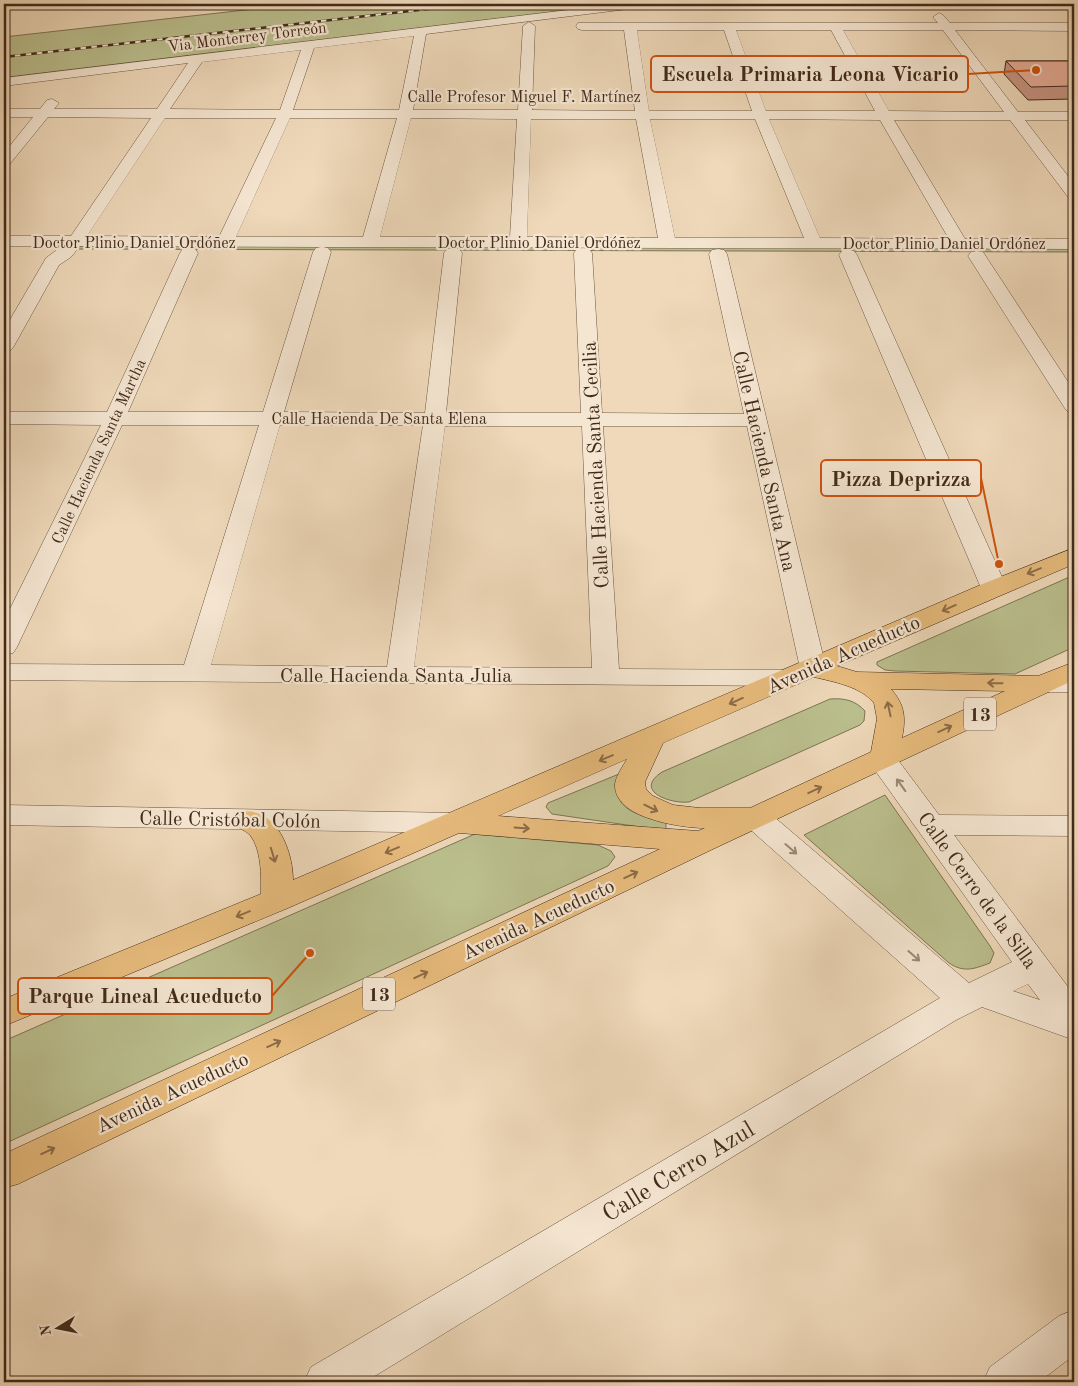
<svg xmlns="http://www.w3.org/2000/svg" width="1078" height="1386" viewBox="0 0 1078 1386" font-family="'Old Standard TT',serif">
  <rect width="100%" height="100%" fill="#efd9ba"/>
  <filter id="stains"><feTurbulence type="fractalNoise" baseFrequency=".004" numOctaves="4"/><feColorMatrix values="0 0 0 0 .2 0 0 0 0 .09 0 0 0 0 .02 0 0 0 .5 -.17"/></filter>
  <radialGradient id="worn" r=".72"><stop offset=".6" stop-color="#630" stop-opacity="0"/><stop offset="1" stop-color="#630" stop-opacity=".3"/></radialGradient>
  <path fill="#bbbf8e" stroke="#7e7454" d="M299,4H621L4,78V37Z
    M81,246L1074,248V252L76,249V247Z
    M1074,575V647L1015,674L895,671L885,670L877,665V662Z
    M830,699C844,698 855,700 865,711L864,721L860,725L689,802C670,804 633,791 662,772Z
    M619,774C619,781 617,791 619,798C625,814 652,819 666,822V829L661,830L552,814L546,807L548,803Z
    M885,795L990,946L994,953L990,963C974,969 964,973 949,963L804,835Z
    M475,834L598,845L611,851L615,857L608,866L4,1144V1041Z"/>
  <g fill="none" stroke-linecap="round" stroke-linejoin="round">
    <defs>
      <path id="minor" d="M618,4H1074V8H636L426,34L413,110H518L523,26L529,22L535,26L532,110L635,111L624,30H582L578,29L576,26L578,23H938L933,17L939,13L943,15L950,23H1074V31L955,30L1018,112H1074V120H1025L1074,184V199L1068,197L1010,120H894L965,239H1074V249L323,247L328,248L331,252L284,412L425,413L444,253L447,249L453,248L459,249L462,253L446,413H581L574,253L577,249L583,248L589,249L592,253L602,413L744,414L709,254L712,250L718,249L724,250L727,254L826,668L823,674L813,676L803,674L800,668L747,426H603L619,669L789,670L799,672L803,678L799,684L789,686L4,680V664L184,665L259,425H122L17,647L13,653L4,655V621L101,425L4,424V412H107L180,253L183,249L189,248L195,249L198,253L128,412H263L313,252L316,248L321,247L80,246L71,257L59,265L14,346L11,350L4,352V330L46,258L62,246H4V236H71L151,118L48,117L9,165L4,167V153L33,117H4V109H40L47,100L52,99L59,103L54,109H157L188,63L4,86V78ZM637,30H724L752,111H649ZM736,30H831L875,111H766ZM843,30H943L1004,112L889,111ZM414,36L399,110H293L314,48ZM301,50L280,110L170,109L202,62ZM165,118H276L219,237L87,236ZM290,118H397L363,237H236ZM411,118L517,119L510,237H380ZM531,119H636L658,238L527,237ZM650,119H755L804,238H675ZM769,119L880,120L949,239L820,238ZM280,425H423L387,667L211,665ZM445,426H582L592,668L414,667Z
        M848,250L854,251L857,255L1007,588L1003,593L994,596L985,593L981,588L839,255L842,251Z
        M977,251L983,252L1074,391V413L1067,411L1064,407L968,256L971,252Z
        M1044,676H1074V692H1044L1034,690L1030,684L1034,678Z
        M882,750L892,752L939,815L1074,816V836L954,835L1074,995V1040L982,1007L956,1020L365,1382H304L311,1367L940,998L744,824L740,817L744,810L755,807L766,810L969,983L1012,962L867,759L872,752ZM1028,984L1040,1000L1013,991Z
        M4,805L456,813L467,816L471,823L467,830L456,833L4,825Z
        M1074,1310V1355L1039,1382H983L990,1367L1059,1316Z"/>
      <path id="major" d="M1074,548V564L837,666L857,672L1038,676L1074,662V680L713,849L18,1184L4,1188V1154L660,849L459,833L288,908L4,1026V999L261,894C261,875 262,851 250,835C244,829 237,829 232,820L236,813C274,802 293,849 293,880L985,583ZM814,677C834,682 860,686 874,703L877,719L871,752L750,808H700L673,805L653,796L646,789L645,782L663,743ZM891,689L1005,691L902,738C906,718 905,705 891,689ZM627,759C623,766 616,776 615,784C613,818 681,828 705,828L698,831L498,816Z"/>
    </defs>
    <use href="#minor" stroke="#6c5643" stroke-width="1"/>
    <use href="#major" stroke="#412a1b" stroke-width="1"/>
    <use href="#minor" fill="#f5e6d2" fill-rule="evenodd"/>
    <use href="#major" fill="#e8bc7d" fill-rule="evenodd"/>
    <defs>
      <path id="rail" d="M4,57L472,4"/>
    </defs>
    <use href="#rail" stroke="#412a1b" stroke-width="2.5"/>
    <use href="#rail" stroke="#f5e6d2" stroke-width="2" stroke-dasharray="5.5" stroke-linecap="butt"/>
  </g>
  <path fill="#c79583" stroke="#412a1b" d="M1006,61H1074V100L1073,99L1028,100L1004,74Z"/>
  <path fill="#e7ad98" stroke="#412a1b" d="M1006,61H1074V86L1031,87Z"/>
  <defs><path id="oneway-shaft" d="M-6 0H5M1.5-3L5.5 0L1.5 3" fill="none" stroke-width="1.6" stroke-linecap="round" stroke-linejoin="round" transform="scale(1.25)"/></defs>
  <g stroke="#8c6c47">
    <use href="#oneway-shaft" transform="translate(1034 571) rotate(158)"/>
    <use href="#oneway-shaft" transform="translate(949 608) rotate(156)"/>
    <use href="#oneway-shaft" transform="translate(995 683) rotate(-179)"/>
    <use href="#oneway-shaft" transform="translate(736 701) rotate(156)"/>
    <use href="#oneway-shaft" transform="translate(889 709) rotate(-102)"/>
    <use href="#oneway-shaft" transform="translate(945 729) rotate(-25)"/>
    <use href="#oneway-shaft" transform="translate(606 758) rotate(157)"/>
    <use href="#oneway-shaft" transform="translate(815 790) rotate(-25)"/>
    <use href="#oneway-shaft" transform="translate(651 808) rotate(26)"/>
    <use href="#oneway-shaft" transform="translate(522 828) rotate(4)"/>
    <use href="#oneway-shaft" transform="translate(392 850) rotate(157)"/>
    <use href="#oneway-shaft" transform="translate(273 855) rotate(73)"/>
    <use href="#oneway-shaft" transform="translate(631 875) rotate(-25)"/>
    <use href="#oneway-shaft" transform="translate(243 914) rotate(158)"/>
    <use href="#oneway-shaft" transform="translate(421 975) rotate(-25)"/>
    <use href="#oneway-shaft" transform="translate(274 1044) rotate(-25)"/>
    <use href="#oneway-shaft" transform="translate(48 1151) rotate(-25)"/>
  </g>
  <g stroke="#9b8876">
    <use href="#oneway-shaft" transform="translate(901 785) rotate(-126)"/>
    <use href="#oneway-shaft" transform="translate(791 849) rotate(41)"/>
    <use href="#oneway-shaft" transform="translate(914 956) rotate(41)"/>
  </g>
  <g text-anchor="middle" stroke-width="4.5" stroke-linejoin="round" paint-order="stroke">
    <g font-size="16" fill="#412a1b" stroke="#f5e6d2">
      <text transform="translate(247 36) rotate(-7)" y="6">Via Monterrey Torreón</text>
      <text x="524" y="102">Calle Profesor Miguel F. Martínez</text>
      <text x="134" y="248">Doctor Plinio Daniel Ordóñez</text>
      <text x="539" y="248">Doctor Plinio Daniel Ordóñez</text>
      <text x="944" y="249">Doctor Plinio Daniel Ordóñez</text>
      <text x="379" y="424">Calle Hacienda De Santa Elena</text>
      <text transform="translate(98 451) rotate(-65)" y="6">Calle Hacienda Santa Martha</text>
    </g>
    <g fill="#f5e6d2" stroke="#776252" stroke-width="1">
      <rect x="964" y="697.5" width="32" height="33" rx="4"/>
      <rect x="363" y="977.5" width="32" height="33" rx="4"/>
    </g>
    <g font-size="19" font-weight="bold" fill="#412a1b">
      <text x="980" y="721">13</text>
      <text x="379" y="1001">13</text>
    </g>
    <g font-size="20" fill="#412a1b" stroke="#f5e6d2">
      <text transform="translate(765 461) rotate(77)" y="7">Calle Hacienda Santa Ana</text>
      <text transform="translate(595 465) rotate(-93)" y="7">Calle Hacienda Santa Cecilia</text>
      <text transform="translate(843 654) rotate(-24)" y="7">Avenida Acueducto</text>
      <text x="396" y="682">Calle Hacienda Santa Julia</text>
      <text transform="translate(230 819) rotate(1)" y="7">Calle Cristóbal Colón</text>
      <text transform="translate(978 890) rotate(54)" y="7">Calle Cerro de la Silla</text>
      <text transform="translate(538 919) rotate(-25)" y="7">Avenida Acueducto</text>
      <text transform="translate(172 1092) rotate(-25)" y="7">Avenida Acueducto</text>
    </g>
    <g font-size="24" fill="#412a1b" stroke="#f5e6d2">
      <text transform="translate(678 1171) rotate(-31)" y="8">Calle Cerro Azul</text>
    </g>
  </g>
  <path fill="none" stroke="#cf520e" stroke-width="2" d="M1036 70L968 74M999 564L981 478M310 953L272 996"/>
  <g fill="#cf520e" stroke="#f5e6d2" stroke-width="2">
    <circle cx="1036" cy="70" r="5"/>
    <circle cx="999" cy="564" r="5"/>
    <circle cx="310" cy="953" r="5"/>
  </g>
  <g fill="#f5e6d2" stroke="#cf520e" stroke-width="2">
    <rect x="651" y="56" width="317" height="36" rx="5"/>
    <rect x="821" y="460" width="160" height="36" rx="5"/>
    <rect x="18" y="978" width="254" height="36" rx="5"/>
  </g>
  <g font-size="21" text-anchor="middle" font-weight="bold" fill="#412a1b">
    <text x="810" y="81">Escuela Primaria Leona Vicario</text>
    <text x="901" y="486">Pizza Deprizza</text>
    <text x="145" y="1003">Parque Lineal Acueducto</text>
  </g>
  <rect width="1078" height="1386" fill="none" stroke="#efd9ba" stroke-width="20"/>
  <rect x="5" y="5" width="1068" height="1376" fill="none" stroke="#412a1b" stroke-width="2.5"/>
  <rect x="10" y="10" width="1058" height="1366" fill="none" stroke="#412a1b"/>
  <g transform="translate(58 1328) rotate(260)" stroke="#f5e6d2" stroke-width="4" paint-order="stroke">
  <path d="M0-4L9 19L0 12L-9 19Z" fill="#412a1b"/>
  <text y="-8" font-size="14" font-weight="bold" text-anchor="middle" fill="#412a1b">N</text>
  </g>
  <rect width="100%" height="100%" filter="url(#stains)"/>
  <rect width="100%" height="100%" fill="url(#worn)"/>
</svg>
